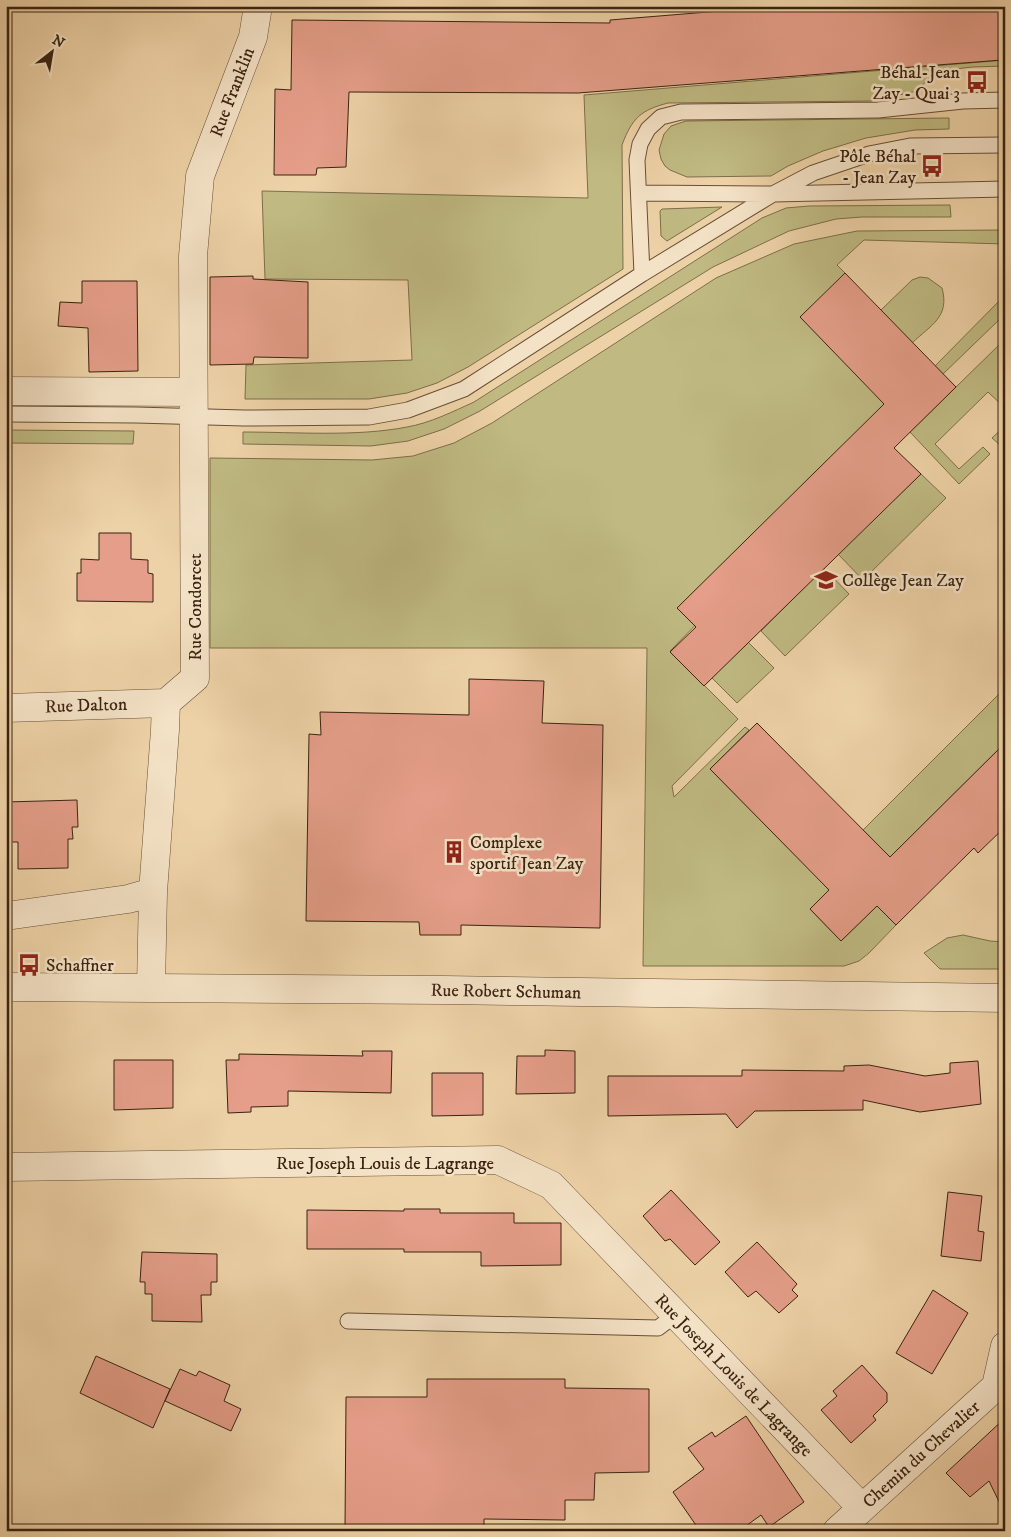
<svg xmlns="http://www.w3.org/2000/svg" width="1011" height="1537" viewBox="0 0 1011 1537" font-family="'IM FELL DW Pica',serif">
  <rect width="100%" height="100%" fill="#eed2a7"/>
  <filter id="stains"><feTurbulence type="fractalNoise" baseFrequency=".004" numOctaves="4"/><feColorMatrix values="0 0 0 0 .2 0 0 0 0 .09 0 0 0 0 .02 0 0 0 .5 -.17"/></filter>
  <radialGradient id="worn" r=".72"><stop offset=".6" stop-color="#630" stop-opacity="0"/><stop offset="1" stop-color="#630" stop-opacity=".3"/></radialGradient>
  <path fill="#c0ba82" stroke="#7d6e4a" d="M1005,60V66L972,67L947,70L928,79L917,91L872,101L668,103C641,110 632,118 622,145L623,269L468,367L437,383L407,393L369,399H245L246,365L412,360L408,280L265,279L262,191L588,198L584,95Z
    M949,118V129L915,130L866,138L823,151L788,166L771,176L687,177L670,170L665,166L661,159L659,150L664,134L671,126L686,121Z
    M950,205L951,217H862L836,219L789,231L713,267L480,411L444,429L408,441L371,446L243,444V432C295,432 356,437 407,427C430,423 452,412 474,402L762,218L786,208L809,206Z
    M722,207L667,241L661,236L660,211L662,209Z
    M1005,230V244L864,240L837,265L845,273L898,418L670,651L738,719L672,786L674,797L745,727L749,730L710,769L799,859L846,874L810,909L841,941L877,906L896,925L869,953L859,961L844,966H643L647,648H210V458L372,460L413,456L454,443L492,423L716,278L794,244L857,231Z
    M920,277L928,278L942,288C950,317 931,325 912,343L881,310L912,280Z
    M1005,295V322L1001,318L943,374L935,366Z
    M1000,344L1005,349V408L988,392L935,444L959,469L983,447L990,454L959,484L910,432Z
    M1005,426V438L999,444L992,438Z
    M6,430L134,431L133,444L6,443Z
    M921,474L946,498L863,580L838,554Z
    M824,568L849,594L785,656L761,631Z
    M748,642L774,668L737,703L686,652Z
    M999,694L1005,700V743L890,857L863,830Z
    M963,935L990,941L1005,942V969H940L924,953L947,938Z"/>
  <path fill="#e59e89" stroke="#3a2311" d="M782,6H1005V28H1001L1002,60L578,93L349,92L346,167L317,168L316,175H274L275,89L291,90L292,20L610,23V20Z
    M845,273L956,387L894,448L921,474L704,686L670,652L696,627L677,608L884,404L800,317Z
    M253,276V279L308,282V358L254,357L253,364L210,365V277Z
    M82,281H137L138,371L89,372L88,328L58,326L60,302L82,303Z
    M99,533H131V559L148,560V573L153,574V602L77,601V573H81V559L99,560Z
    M469,679L544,681L542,723L603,725L600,928L461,925V935H420L419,922L306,921L309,734L321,735L320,712L469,715Z
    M757,723L890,857L1005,743V827L978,853L974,848L896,925L877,906L841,941L810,909L829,890L710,769Z
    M77,800L78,827H72L73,839H68V868L18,869V842H6V802Z
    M545,1050L575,1051V1093L516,1094L517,1056H545Z
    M362,1051H392L391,1093L288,1091V1106L251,1107V1112L228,1113L226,1060H239V1054L363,1056Z
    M114,1060H173V1108L114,1110Z
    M978,1061L981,1104L920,1112L863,1100V1110L755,1111L737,1128L726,1114L608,1116V1076H742V1070L844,1071V1066L869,1065L925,1076L950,1073V1063Z
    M432,1073H483V1115L432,1116Z
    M671,1190L720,1242L695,1265L670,1239L665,1241L643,1216Z
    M948,1192L982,1196L978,1231L984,1232L981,1261L941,1256Z
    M404,1209H440V1213H514V1223H561V1265L481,1266V1252H404V1249H307V1210L404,1211Z
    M757,1242L797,1284L792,1290L798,1296L779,1313L756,1291L748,1297L725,1272Z
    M142,1252L217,1254V1282H211V1295H201L202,1322L152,1321V1294H145V1282H140Z
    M933,1290L968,1313L932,1374L896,1353Z
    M96,1356L170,1389L153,1428L80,1393Z
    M862,1365L887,1393V1402L873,1416L876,1420L851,1443L821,1410L837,1396L833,1391Z
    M180,1369L196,1376L199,1371L230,1385L224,1401L241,1409L231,1431L165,1401Z
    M427,1379H565V1388L649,1389V1472L595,1473L594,1500H565V1520L484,1519V1531H345L346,1397H427Z
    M746,1416L804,1502L769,1527L761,1515L739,1531H700L673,1492L704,1469L688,1448L712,1432L715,1437Z
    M1005,1418V1514L989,1481L970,1497L946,1473Z"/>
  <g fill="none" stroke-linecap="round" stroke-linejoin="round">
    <defs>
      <path id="service" d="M639,193L773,194L1005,189
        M642,274L637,160L640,144L648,129L661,117L681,112L878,110L963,101L1005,100
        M6,414L136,415L244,418L369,417L408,410L464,389L642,274L773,194L813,173L869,154L910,146L1005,145
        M348,1321L658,1328L675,1315"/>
      <path id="minor" d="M6,391L193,392
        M6,708L166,703
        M6,916L128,899L153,892
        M151,987L153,892L165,730L166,703L195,678L193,256L200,176L253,37L258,6
        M6,1167L498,1160L551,1185L862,1508
        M996,1386L1005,1346
        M837,1531L1005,1378"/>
      <path id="tertiary" d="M6,987L444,990L1005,998"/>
    </defs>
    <use href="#service" stroke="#674f36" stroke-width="17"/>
    <use href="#minor" stroke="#674f36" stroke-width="29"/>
    <use href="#tertiary" stroke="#674f36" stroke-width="29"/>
    <use href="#service" stroke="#f4e2c6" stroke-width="15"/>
    <use href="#minor" stroke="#f4e2c6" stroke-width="28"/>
    <use href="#tertiary" stroke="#f4e2c6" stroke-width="28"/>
  </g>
  <defs>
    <symbol id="bus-bare" viewBox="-9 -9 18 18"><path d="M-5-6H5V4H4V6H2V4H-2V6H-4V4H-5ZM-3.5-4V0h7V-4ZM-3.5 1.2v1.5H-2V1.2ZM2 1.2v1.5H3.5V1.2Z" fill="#8f2418" stroke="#f4e2c6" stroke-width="2.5" paint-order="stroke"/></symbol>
    <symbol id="school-bare" viewBox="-9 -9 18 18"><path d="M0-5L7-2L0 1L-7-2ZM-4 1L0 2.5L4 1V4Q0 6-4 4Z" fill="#8f2418" stroke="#f4e2c6" stroke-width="2.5" paint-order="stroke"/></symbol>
    <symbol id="building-bare" viewBox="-9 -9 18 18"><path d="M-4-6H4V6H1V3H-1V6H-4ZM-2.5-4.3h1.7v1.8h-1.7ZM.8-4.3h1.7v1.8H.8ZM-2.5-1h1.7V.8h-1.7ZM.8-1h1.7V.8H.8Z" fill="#8f2418" stroke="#f4e2c6" stroke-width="2.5" paint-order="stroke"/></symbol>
  </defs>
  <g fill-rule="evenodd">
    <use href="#bus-bare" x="961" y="66" width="32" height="32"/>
    <use href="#bus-bare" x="916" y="150" width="32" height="32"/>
    <use href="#school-bare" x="810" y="564" width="32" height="32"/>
    <use href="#building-bare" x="438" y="836" width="32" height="32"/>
    <use href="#bus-bare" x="13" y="949" width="32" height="32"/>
  </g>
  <g text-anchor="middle" stroke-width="5" stroke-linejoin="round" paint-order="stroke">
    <g font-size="18" fill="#3a2311" stroke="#f4e2c6" text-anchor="start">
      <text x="960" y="78" text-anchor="end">Béhal-Jean<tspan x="960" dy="21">Zay - Quai 3</tspan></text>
      <text x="916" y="162" text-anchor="end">Pôle Béhal<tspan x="916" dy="21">- Jean Zay</tspan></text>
      <text x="842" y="586">Collège Jean Zay</text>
      <text x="470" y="848">Complexe<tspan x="470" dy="21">sportif Jean Zay</tspan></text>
      <text x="46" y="971">Schaffner</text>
    </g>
    <g font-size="18" fill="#3a2311" stroke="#f4e2c6">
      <text transform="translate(232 92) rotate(-69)" y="6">Rue Franklin</text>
      <text transform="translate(195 607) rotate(-90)" y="6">Rue Condorcet</text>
      <text transform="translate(86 705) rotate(-2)" y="6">Rue Dalton</text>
      <text transform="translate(506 991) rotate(1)" y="6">Rue Robert Schuman</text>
      <text x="385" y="1169">Rue Joseph Louis de Lagrange</text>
      <text transform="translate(734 1375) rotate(46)" y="6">Rue Joseph Louis de Lagrange</text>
      <text transform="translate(921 1454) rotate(-42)" y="6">Chemin du Chevalier</text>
    </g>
  </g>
  <rect width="1011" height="1537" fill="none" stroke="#eed2a7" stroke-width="25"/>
  <rect x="8" y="8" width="996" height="1522" fill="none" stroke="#3a2311" stroke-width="2.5"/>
  <rect x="12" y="12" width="986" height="1512" fill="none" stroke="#3a2311"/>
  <g transform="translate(52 52) rotate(31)" stroke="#f4e2c6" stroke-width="4" paint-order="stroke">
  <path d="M0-4L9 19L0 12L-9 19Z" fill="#3a2311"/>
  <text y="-8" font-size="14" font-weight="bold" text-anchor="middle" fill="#3a2311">N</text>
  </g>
  <rect width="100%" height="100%" filter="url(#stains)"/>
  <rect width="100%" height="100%" fill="url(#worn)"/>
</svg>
